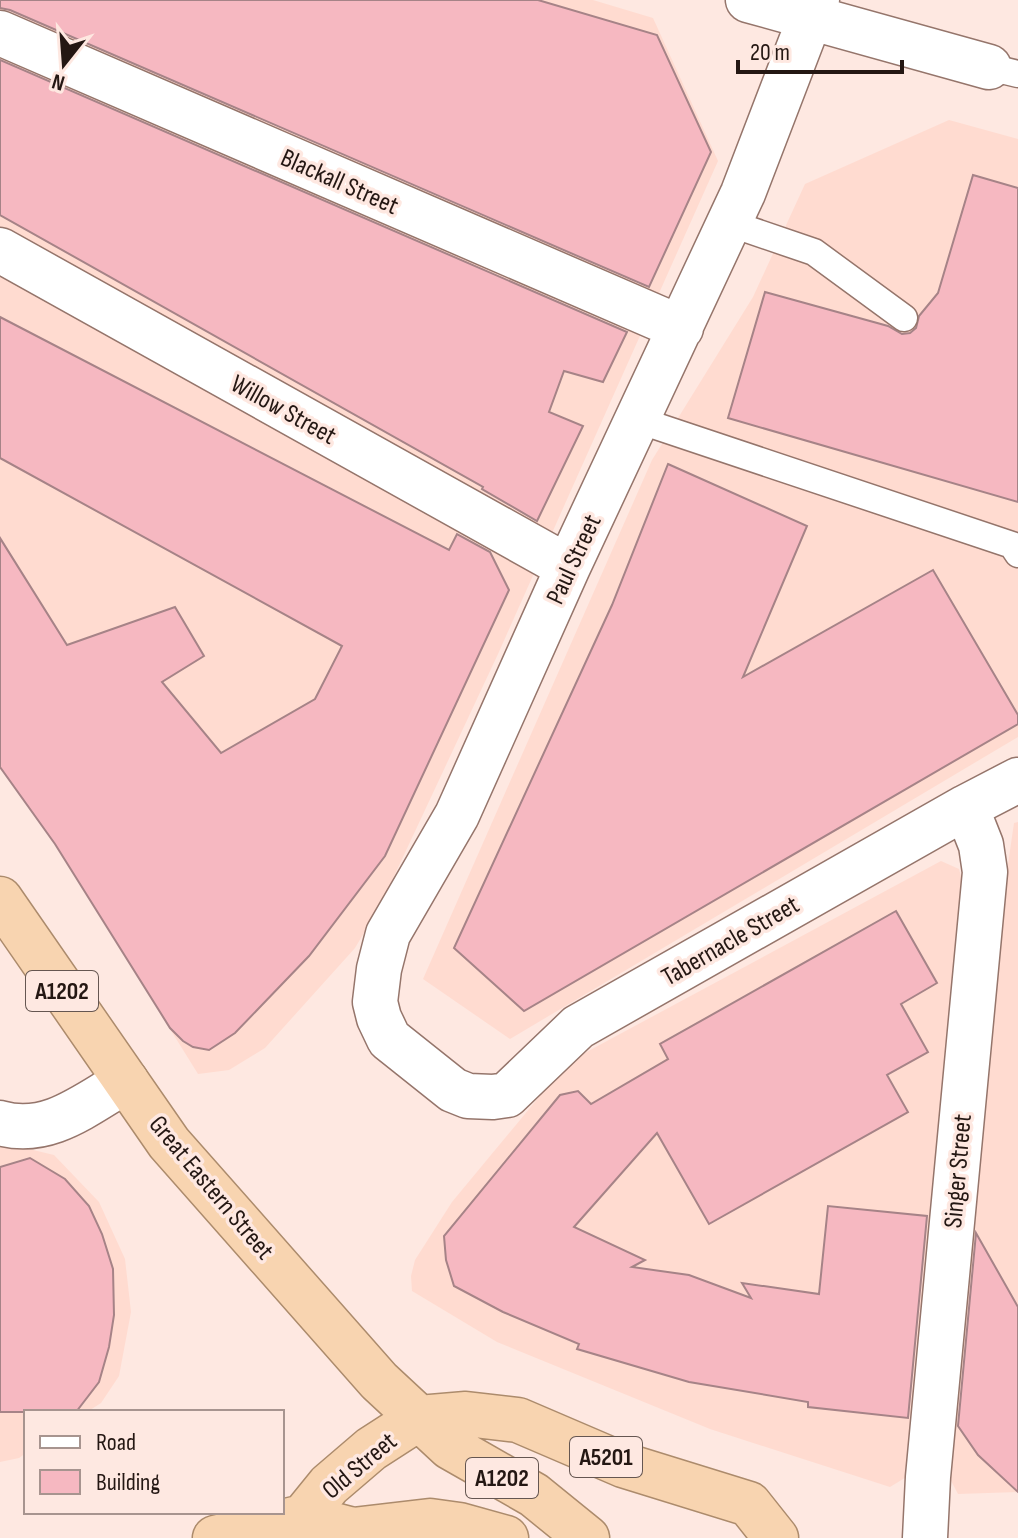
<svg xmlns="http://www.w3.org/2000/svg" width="1018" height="1538" viewBox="0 0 1018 1538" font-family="'Sofia Sans Condensed',sans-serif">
  <rect width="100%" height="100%" fill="#fee8e1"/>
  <path fill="#ffdbd0" d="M0,0H593L653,18L718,161L498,654L381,904L355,948L265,1048L229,1070L198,1074L55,844L0,767Z
    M949,120L1018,139V737L510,1039L423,979L652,460L753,297L805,184Z
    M1018,822V1492L958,1494L948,1475L993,967L1014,823Z
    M941,861L959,869L965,891L908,1476L890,1487L710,1429L497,1342L412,1291L411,1276L415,1260L452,1202L568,1062Z
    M0,1142L54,1155L99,1202L125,1259L131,1312L119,1376L101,1403L87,1412H26V1453L19,1458L0,1462Z"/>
  <path fill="#f6b8c1" stroke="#a68387" stroke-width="2" d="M0,0H538L657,35L711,152L649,287L10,10L0,8Z
    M0,60L627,332L603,382L564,371L549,412L583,426L537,521L482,489L483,487L0,215Z
    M973,175L1018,188V502L728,418L765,292L888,326L902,334L910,333L916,328L919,316L938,293Z
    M0,317L449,550L457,534L490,552L509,590L385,856L309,956L235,1033L209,1050L193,1047L183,1041L170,1028L55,844L0,767V538L67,645L175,607L204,656L162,682L221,753L315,699L342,646L0,458Z
    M668,464L807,526L743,677L933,570L1018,715V724L524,1011L454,948L612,605Z
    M896,911L937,983L901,1004L928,1052L887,1075L908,1112L709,1224L657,1133L574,1227L645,1260L632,1267L689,1275L751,1298L742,1283L819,1294L828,1206L927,1216L908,1418L808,1407V1402L689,1382L577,1349L579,1344L503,1312L454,1286L446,1260L444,1236L560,1095L578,1091L591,1104L668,1059L660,1044Z
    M30,1158L65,1179L89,1206L102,1234L113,1269L114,1315L109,1347L99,1382L76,1412H0V1167Z
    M976,1233L1018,1307V1492L978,1455L958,1426Z"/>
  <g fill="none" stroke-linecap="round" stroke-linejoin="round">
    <defs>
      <path id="service" d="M989,67L1018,74
        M729,223L814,252L904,318
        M638,420L1012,545L1018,554"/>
      <path id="minor" d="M748,0L989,67
        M817,0L743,193L568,567L457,815L388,934L379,969L375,1002L379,1018L389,1039L453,1090L468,1096L493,1097L507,1095L578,1027L966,807L1018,780
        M0,33L681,328
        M0,250L568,567
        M0,1123C48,1137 86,1104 126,1081
        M925,1538L928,1477L985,872L981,845L966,807"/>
      <path id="trunk" d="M0,899L169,1143L379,1381L450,1447L534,1495L587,1538
        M303,1517L329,1485L371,1449L419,1418L466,1414L518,1420L623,1465L749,1504L776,1538
        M215,1538L303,1517L353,1530L430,1521L459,1525L506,1538"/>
    </defs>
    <use href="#service" stroke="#95756b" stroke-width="29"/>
    <use href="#minor" stroke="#95756b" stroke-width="47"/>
    <use href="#trunk" stroke="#ac8b6c" stroke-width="47"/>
    <use href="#service" stroke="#fff" stroke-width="26"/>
    <use href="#minor" stroke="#fff" stroke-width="44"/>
    <use href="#trunk" stroke="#f8d4b0" stroke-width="44"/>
  </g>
  <g text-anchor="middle" stroke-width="7" stroke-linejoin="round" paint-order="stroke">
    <g fill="#fee8e1" stroke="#655651" stroke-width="2">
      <rect x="26" y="971" width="72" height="40" rx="6"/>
      <rect x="570" y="1437" width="72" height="40" rx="6"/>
      <rect x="466" y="1458" width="72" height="40" rx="6"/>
    </g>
    <g font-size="24" font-weight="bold" fill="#241713">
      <text x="62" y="999">A1202</text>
      <text x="606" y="1465">A5201</text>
      <text x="502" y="1486">A1202</text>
    </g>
    <g font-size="26" fill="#241713" stroke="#fee8e1">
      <text transform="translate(340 181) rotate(24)" y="9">Blackall Street</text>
      <text transform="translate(284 409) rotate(29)" y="9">Willow Street</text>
      <text transform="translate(573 559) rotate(-65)" y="9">Paul Street</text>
      <text transform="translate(730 940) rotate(-30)" y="9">Tabernacle Street</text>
      <text transform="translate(957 1171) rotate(-85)" y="9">Singer Street</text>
      <text transform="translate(212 1187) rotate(50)" y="9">Great Eastern Street</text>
      <text transform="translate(359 1465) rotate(-40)" y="9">Old Street</text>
    </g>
  </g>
  <rect x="24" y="1410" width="260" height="104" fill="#fee8e1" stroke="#a7948f" stroke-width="2"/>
  <rect x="40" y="1436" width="40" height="12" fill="#ffffff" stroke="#a7948f" stroke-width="2"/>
  <text x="96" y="1450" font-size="24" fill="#241713">Road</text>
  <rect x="40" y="1470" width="40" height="24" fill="#f6b8c1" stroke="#a7948f" stroke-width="2"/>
  <text x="96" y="1490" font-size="24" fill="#241713">Building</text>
  <g transform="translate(64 64) rotate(197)" stroke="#fee8e1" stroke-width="6" paint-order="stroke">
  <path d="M0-6L14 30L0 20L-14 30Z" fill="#241713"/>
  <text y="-12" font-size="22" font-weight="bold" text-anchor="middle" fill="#241713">N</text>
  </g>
  <path d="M738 60v12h164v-12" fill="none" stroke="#241713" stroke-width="4"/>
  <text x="750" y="60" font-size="24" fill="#241713" stroke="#fee8e1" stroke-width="6" paint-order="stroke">20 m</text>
</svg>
